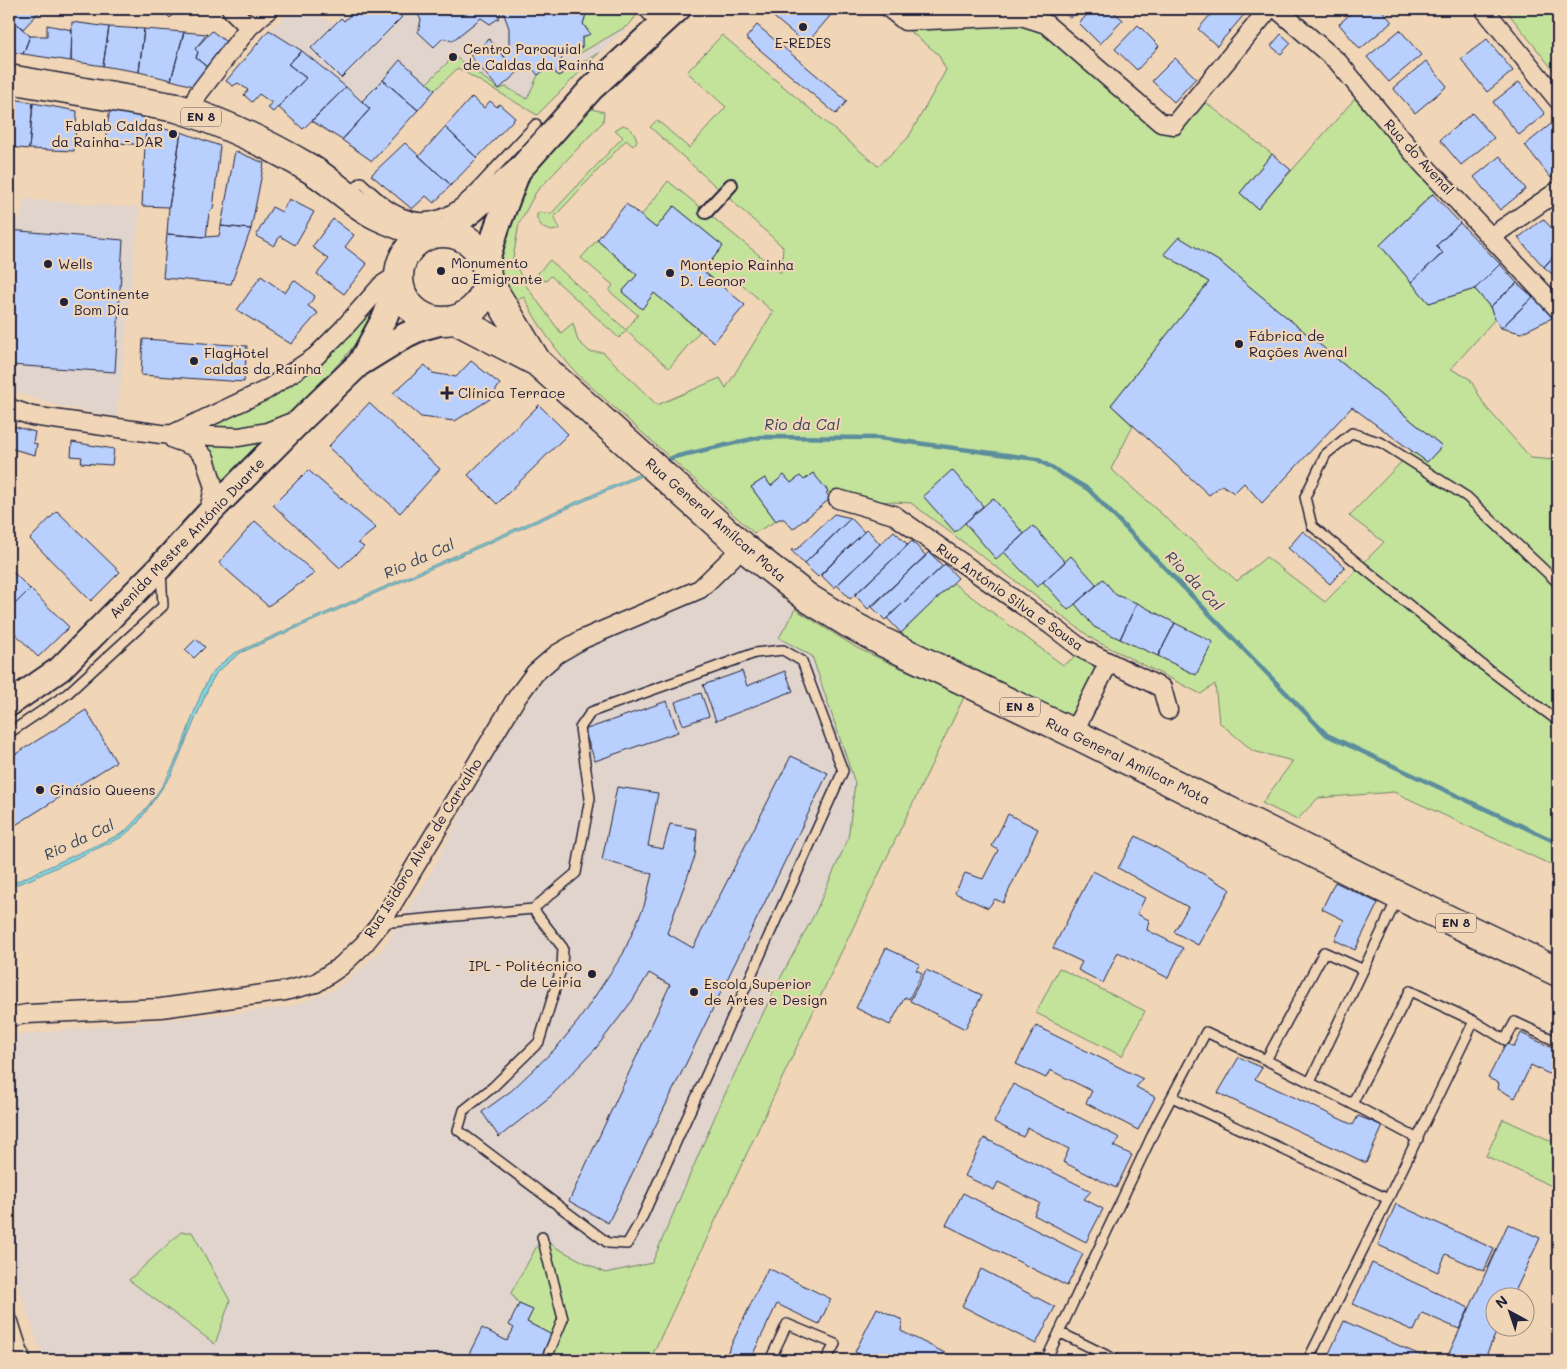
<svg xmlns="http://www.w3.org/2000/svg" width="1567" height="1369" viewBox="0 0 1567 1369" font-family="Mali,sans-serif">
  <rect width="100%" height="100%" fill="#f0d5b7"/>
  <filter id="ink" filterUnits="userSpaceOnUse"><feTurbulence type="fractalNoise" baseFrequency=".02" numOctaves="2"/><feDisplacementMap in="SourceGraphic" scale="10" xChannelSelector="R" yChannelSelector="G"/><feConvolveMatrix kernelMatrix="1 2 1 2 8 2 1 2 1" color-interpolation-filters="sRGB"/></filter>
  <g filter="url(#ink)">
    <path fill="#e0d4cd" d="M294,9H305L333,23L349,9H631L636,16L629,25L537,115L458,68L418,110L383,80L362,101L302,51L269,30Z
      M24,199L140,208L117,417L55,405L9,390V219H20Z
      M740,565L795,609L857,648L964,697L838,959L650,1360H44L9,1260V1036L290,1007L336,989L381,951L428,878L483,772L526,704L546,676L567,657L632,627L672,613L709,594Z"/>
    <path fill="#c3e29a" stroke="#72826a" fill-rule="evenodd" d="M600,9H631L636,16L629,25L577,55L582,47V38L590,33L583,24L586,14H593Z
      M1505,9H1558V76Z
      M1022,21L1043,30L1159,128L1204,101L1272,154L1240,193L1258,209L1358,95L1436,190L1380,245L1429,303L1475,289L1490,307L1495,319L1451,369L1470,379L1485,406L1531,458L1555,460L1558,466V868L1394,792L1318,798L1297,820L1262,803L1293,761L1253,751L1219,722L1215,684L1201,694L1094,640L911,503L838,499L836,501L813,473L804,480L800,476L791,483L784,475L771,486L765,478L751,487L776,521L754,533L578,375C556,350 538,326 524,297L515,301L500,270V244L526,183L540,162L588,108L604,112L603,122L536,192L519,224L513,258L524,283L561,333L573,323L578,341L590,352H603L657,405L720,378L726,388L773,312L734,277L724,288L703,271L723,246L674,206L656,228L641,216L668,181L781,273L783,247L650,127L657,120L689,148L726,107L687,72L722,35L878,166L908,138L946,70L938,54L906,28ZM1179,238L1220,262L1442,446L1427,462L1412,451L1349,516L1384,542L1325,602L1266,557L1237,581L1111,469L1133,426L1111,405L1209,282L1165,254Z
      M600,52L537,115L458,68L435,90L427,83L454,56L499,89L506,87L527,99L538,75L547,68L553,69L559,76Z
      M623,125C630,127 636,134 637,141L633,146L626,140L554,217L560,229L552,231L543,228L537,219V214L540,212L551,214L623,137L615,130Z
      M597,240L637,275L622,292L642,308L654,293L700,331L669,368L626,331L619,338L551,276L546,281L539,278L538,273L550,260L626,330L638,315L609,291L613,285L581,258Z
      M378,304L366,330L345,357L304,400L273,436L219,487L198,445L208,425L370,308Z
      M953,583L1063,665L1081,653L1099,662L1069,722L907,638L901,633Z
      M795,609L857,648L964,697L838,959L650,1360H539L552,1335L527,1322L532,1310L519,1304L511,1293L542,1237L555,1247L605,1273L652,1263L719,1107L774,990L815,913L848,839L855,783L812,656L779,638Z
      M1059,968L1145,1011L1122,1056L1036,1013Z
      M1503,1119L1558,1144V1183L1556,1188L1486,1156Z
      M181,1232H192L230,1301L215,1344L129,1280Z"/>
    <path fill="#83d4dd" stroke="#5c8d9c" d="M642,473L643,475L240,653L217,672L210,684L172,774L137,824L122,837L29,880L9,887V885L123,833C146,811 166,785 178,755C189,732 199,689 214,671C220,664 228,658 235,653Z"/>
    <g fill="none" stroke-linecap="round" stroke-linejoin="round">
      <path stroke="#5c8d9c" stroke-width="4.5" d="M663,463L674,457L761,437L879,438L1037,459L1088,489L1327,735L1558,843"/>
    </g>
    <path fill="#b9d0ff" stroke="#22223b" d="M9,9H42L23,29L9,17Z
      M161,9H178L170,18Z
      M357,9H398L396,11L402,17L341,78L311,48L341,18L344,21Z
      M415,9H588L593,14H586L583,24L590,34L582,38V47L564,54L560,62L568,69L558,76L553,69L547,68L538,75L530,66L518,72L500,52L509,46V28L502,9L499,18L490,24L481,18L452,41L443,38L434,47L418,32L421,20Z
      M764,9H836L806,44Z
      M1060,9H1078L1070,18Z
      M1093,9H1110L1123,20L1100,44L1079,23Z
      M1208,9H1249L1217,46L1198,29L1212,13Z
      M1356,9H1381L1392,22L1360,49L1339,24Z
      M9,17L30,36L23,54L12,52L9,49Z
      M72,22L109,27L103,66L71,61Z
      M47,25L72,30L71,61L23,54L30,36H47Z
      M757,25L847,101L836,114L746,38Z
      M1138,25L1159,46L1137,70L1115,49Z
      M109,27L144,29L139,72L103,66Z
      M144,29L184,32L171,80L139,72Z
      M269,30L302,51L288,64L306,78L273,112L267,107L272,103L259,94L252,102L244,95L248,90L238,83L233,86L226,81Z
      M1400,30L1421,55L1389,82L1367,57Z
      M212,31L229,44L207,67L196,58L198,52L195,49Z
      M184,32L207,34L195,49L198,52L196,58L207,67L193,86L171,80Z
      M1281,34L1291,43L1281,54L1271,46Z
      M489,39L518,72L499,89L470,56Z
      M1487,39L1513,71L1487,92L1461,59Z
      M302,51L346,87L303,129L278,107L306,78L288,64Z
      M1175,58L1196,78L1174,102L1152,81Z
      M400,60L435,90L418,110L383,80Z
      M1426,61L1447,86L1415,113L1393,88Z
      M383,80L418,110L372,161L342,140L370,109L362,101Z
      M1519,82L1545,114L1519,135L1493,102Z
      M346,87L370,109L342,140L312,121Z
      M472,97L484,108L490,101L497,107L499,104L515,118L477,158L445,127Z
      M9,98L33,103L29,149L9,147Z
      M33,103L77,111L74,151L29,149Z
      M110,108L144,117L146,126L145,145L105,142Z
      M1472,113L1494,138L1461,165L1440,140Z
      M1551,124L1558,134V172L1551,178L1525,145Z
      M146,126L181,132L169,207L142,206Z
      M445,127L477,158L451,185L419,156Z
      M181,132L220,146L213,209L209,213L206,237L167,234L169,207Z
      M405,143L451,185L434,203L426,196L412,209L371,175Z
      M235,151L264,163L251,229L221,226Z
      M1272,154L1291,170L1258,209L1240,193Z
      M1500,156L1526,189L1500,210L1474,177Z
      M1433,194L1460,223L1436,246L1443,253L1411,282L1380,245Z
      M289,199L314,212L295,245L280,236L274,246L256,236L272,207L282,212Z
      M626,204L656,228L674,206L723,246L703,271L745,305L714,342L654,293L642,309L622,292L637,275L597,240Z
      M333,219L354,235L345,247L367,264L344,294L317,274L329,259L312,247Z
      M1543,219L1558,235V251L1544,267L1518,238Z
      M1460,223L1500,264L1475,289L1429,303L1411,282L1443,253L1436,246Z
      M221,226L251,229L231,284L163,278L167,234L206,237L219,236Z
      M9,230L123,240L115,372L9,365Z
      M1179,237L1220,262L1442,446L1427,462L1352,407L1262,503L1244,483L1234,493L1222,485L1209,495L1111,405L1209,282L1164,254Z
      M1558,251V279L1544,267Z
      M1500,264L1517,283L1490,307L1475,289Z
      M261,276L285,293L294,280L315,296L308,306L318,313L291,344L237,310Z
      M1517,283L1533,297L1501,328L1495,319L1490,307Z
      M1533,297L1554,317L1521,333L1501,328Z
      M143,339L247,346L244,382L141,375Z
      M471,361L500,384L490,399L455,421L421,417L393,393L425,365L432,373L456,377Z
      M369,403L440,469L400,513L328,447Z
      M539,405L568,434L497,504L468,475Z
      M9,425L35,432L33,443L37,444L35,455L9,448Z
      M72,442L114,449L112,465L81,463L82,457L71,456Z
      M308,470L376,528L358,543L364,547L340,568L273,505Z
      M952,470L983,506L955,532L923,496Z
      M813,473L828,491L826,493L831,498L793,529L784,519H779L776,521L751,487L765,478L771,486L784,475L791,483L800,476L804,480Z
      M993,498L1024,534L996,559L965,523Z
      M57,511L120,572L91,601L30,539Z
      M834,514L851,518L804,564L791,550L797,549Z
      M851,518L864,532L818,577L804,564Z
      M255,521L315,573L268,606L219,563Z
      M1033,526L1065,562L1037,587L1004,552Z
      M867,529L880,544L834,588L821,575Z
      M894,531L908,545L850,599L837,585Z
      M1303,531L1345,567L1330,584L1288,548Z
      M912,541L926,556L868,609L855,595Z
      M929,552L943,566L885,620L872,607Z
      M1071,556L1097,585L1068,610L1043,582Z
      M945,564L958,578L901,633L887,618Z
      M9,568L30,589L9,610Z
      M1103,579L1116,595L1137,603L1120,639L1094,627L1075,604Z
      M30,589L69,627L38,657L9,627V610Z
      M1137,603L1175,623L1158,656L1120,639Z
      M1175,623L1213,642L1196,675L1158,656Z
      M196,639L205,647L194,658L185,650Z
      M742,671L747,686L785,671L793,691L716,721L703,685Z
      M701,693L709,716L683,725L675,702Z
      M667,701L678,732L595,761L584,730Z
      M86,710L116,762L14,826L9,818V758Z
      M791,756L828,773L608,1223L569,1201L670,985L649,973L632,1001L596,1048L551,1096L499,1137L482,1112L511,1091L532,1071L557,1047L579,1020L623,954L644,906L652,874L602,860L617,787L658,793L648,846L663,849L670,824L697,829L695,856L667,933L693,948Z
      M1008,814L1038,829L1003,903L995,899L988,908L955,893L965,873L983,879L998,850L992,846Z
      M1136,836L1230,889L1198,945L1174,932L1188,907L1118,868Z
      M1093,871L1145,898L1137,914L1149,920L1147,930L1183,948L1168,978L1118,952L1103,983L1078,970L1082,962L1053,948Z
      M1335,882L1378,903L1355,950L1335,940L1344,920L1322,909Z
      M886,948L920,964L916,970L922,973L909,999L905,997L890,1025L856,1008Z
      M926,970L982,995L965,1029L910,1001Z
      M1036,1026L1143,1079L1136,1087L1155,1097L1138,1130L1086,1103L1092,1091L1050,1070L1046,1078L1016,1064Z
      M1521,1033L1558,1051V1070L1555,1077L1531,1065L1515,1098L1498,1089L1499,1083L1488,1078L1506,1043L1514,1047Z
      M1239,1057L1262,1068L1255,1079L1353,1125L1358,1116L1383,1126L1366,1163L1218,1093Z
      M1013,1084L1120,1138L1113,1146L1132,1155L1116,1188L1063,1162L1069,1149L1028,1128L1023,1137L994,1122Z
      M984,1138L1091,1191L1084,1199L1103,1209L1086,1242L1034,1215L1040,1203L998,1182L994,1190L965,1176Z
      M963,1193L1083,1254L1067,1286L946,1225Z
      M1396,1204L1494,1249L1484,1271L1446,1254L1438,1272L1378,1245Z
      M1508,1224L1540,1238L1513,1296H1494V1326H1499L1484,1360H1446Z
      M1372,1263L1469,1308L1459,1329L1422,1313L1414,1331L1353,1304Z
      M768,1268L831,1299L819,1324L777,1304L750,1360H724Z
      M981,1269L1055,1307L1036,1344L962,1306Z
      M519,1304L533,1310L527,1322L552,1335L539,1360H466L482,1328L507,1341L514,1328L509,1325Z
      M877,1308L902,1320L901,1331L959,1360H872L855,1352Z
      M1344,1321L1431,1360H1326Z"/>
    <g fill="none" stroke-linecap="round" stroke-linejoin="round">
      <defs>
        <path id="service" d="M642,9L657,25
          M350,194L361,182C376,196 391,211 411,216C448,226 474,190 496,167C509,153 522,139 536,124
          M1558,583L1467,497L1382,443L1352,433L1326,454L1305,497L1312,526L1480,663L1558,721
          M9,733L67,694L163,606L161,572
          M381,923L533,909L576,873L590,798L580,728L591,712L755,653L783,650L802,661L843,771L641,1220L627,1244L608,1243L458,1130L464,1110L493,1087L539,1042L562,966L563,948L533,909
          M1474,1021L1505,1040L1515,1022L1558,1042
          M1266,1060L1352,1104L1410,991L1474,1021L1388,1199
          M1310,1082L1398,897
          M1172,1097L1388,1199L1308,1360
          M1352,1104L1418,1139
          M542,1237L563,1319L546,1360
          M1059,1332L1116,1360
          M770,1360L787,1324L835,1344L826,1360
          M1046,1360L1158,1123L1206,1032L1266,1060L1324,952L1362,969"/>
        <path id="pedestrian" d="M706,212L731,185"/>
        <path id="minor" d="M231,9L249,27
          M890,9L905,21L1021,16L1046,24L1161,123L1174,125L1269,9
          M1277,9L1338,62L1420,161L1558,309
          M1484,9L1558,100
          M190,112L198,94L249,27L269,9
          M1492,236L1558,191
          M9,408L32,416L161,434L239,437L267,432L297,420
          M175,433L266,390L315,357L343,329L382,285L399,274
          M173,439L195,447L205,458L214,488L208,514
          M838,499L894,515L1052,626L1082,649L1162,688L1168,710
          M1073,733L1109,662
          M9,1017L27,1014L161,1008L285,991L316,983L341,966L364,944L381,923L515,700L535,673L557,654L583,639L700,589L743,547
          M9,1322L21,1360"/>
        <path id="secondary" d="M443,233L474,209L519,170L591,89L678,9
          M486,263L497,227L517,174
          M360,363L385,317L399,280
          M9,704L60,669L160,567L208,514L304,417L359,364L406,335L421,328L443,322"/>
        <path id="primary" d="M9,79L177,108C223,122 268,144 309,168C331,181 350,201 372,213C390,223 410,229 429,235
          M399 277a44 44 0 1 1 88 0a44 44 0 1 1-88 0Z
          M488,281L537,362
          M456,320L537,362L743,547L808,598L850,624L883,642L1073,733L1399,896L1558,972"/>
      </defs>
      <use href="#service" stroke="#22223b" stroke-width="12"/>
      <use href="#pedestrian" stroke="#22223b" stroke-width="16"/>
      <use href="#minor" stroke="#22223b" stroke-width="21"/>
      <use href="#secondary" stroke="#22223b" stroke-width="28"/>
      <use href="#primary" stroke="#22223b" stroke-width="31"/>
      <use href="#service" stroke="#f0d5b7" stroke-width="9"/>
      <use href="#pedestrian" stroke="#f0d5b7" stroke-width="12"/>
      <use href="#minor" stroke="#f0d5b7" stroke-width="18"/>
      <use href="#secondary" stroke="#f0d5b7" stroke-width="24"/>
      <use href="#primary" stroke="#f0d5b7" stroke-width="28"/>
    </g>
  </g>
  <g fill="#22223b" stroke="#f0d5b7" stroke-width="2">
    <circle cx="803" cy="27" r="5"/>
    <circle cx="453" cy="57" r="5"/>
    <circle cx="173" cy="134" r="5"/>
    <circle cx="48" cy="264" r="5"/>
    <circle cx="441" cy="271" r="5"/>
    <circle cx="670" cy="273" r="5"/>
    <circle cx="64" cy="302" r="5"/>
    <circle cx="1239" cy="344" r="5"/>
    <circle cx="194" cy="361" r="5"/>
    <path d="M444.5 385.5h5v5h5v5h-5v5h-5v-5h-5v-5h5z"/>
    <circle cx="40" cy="790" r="5"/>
    <circle cx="592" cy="974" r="5"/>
    <circle cx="694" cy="992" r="5"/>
  </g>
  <g text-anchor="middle" stroke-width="4.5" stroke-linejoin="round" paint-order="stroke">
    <g fill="#f0d5b7" stroke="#605860" stroke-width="1">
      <rect x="181" y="107.5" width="40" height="19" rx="4"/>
      <rect x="1000" y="697.5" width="40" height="19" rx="4"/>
      <rect x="1436" y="913.5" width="40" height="19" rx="4"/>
    </g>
    <g font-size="12" font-weight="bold" fill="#22223b">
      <text x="201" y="121">EN 8</text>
      <text x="1020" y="711">EN 8</text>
      <text x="1456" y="927">EN 8</text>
    </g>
    <g font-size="14" fill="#22223b" stroke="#f0d5b7" text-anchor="start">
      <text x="803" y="48" text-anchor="middle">E-REDES</text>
      <text x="463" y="54">Centro Paroquial<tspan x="463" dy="16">de Caldas da Rainha</tspan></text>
      <text x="163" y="131" text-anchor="end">Fablab Caldas<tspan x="163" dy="16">da Rainha - DAR</tspan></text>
      <text x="451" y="268">Monumento<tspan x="451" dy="16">ao Emigrante</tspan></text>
      <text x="58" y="269">Wells</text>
      <text x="680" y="270">Montepio Rainha<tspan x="680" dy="16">D. Leonor</tspan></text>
      <text x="74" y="299">Continente<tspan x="74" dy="16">Bom Dia</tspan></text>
      <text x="1249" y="341">Fábrica de<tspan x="1249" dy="16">Rações Avenal</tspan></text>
      <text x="204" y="358">FlagHotel<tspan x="204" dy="16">caldas da Rainha</tspan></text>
      <text x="458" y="398">Clínica Terrace</text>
      <text x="50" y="795">Ginásio Queens</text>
      <text x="582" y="971" text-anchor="end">IPL - Politécnico<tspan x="582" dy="16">de Leiria</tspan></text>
      <text x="704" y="989">Escola Superior<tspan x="704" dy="16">de Artes e Design</tspan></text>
    </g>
    <g font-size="14" fill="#22223b" stroke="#f0d5b7">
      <text transform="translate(1419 157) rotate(48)" y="5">Rua do Avenal</text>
      <text transform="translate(716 520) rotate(41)" y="5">Rua General Amílcar Mota</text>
      <text transform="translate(187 538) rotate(-46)" y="5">Avenida Mestre António Duarte</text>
      <text transform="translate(1010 597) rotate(35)" y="5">Rua António Silva e Sousa</text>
      <text transform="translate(1128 761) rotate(26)" y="5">Rua General Amílcar Mota</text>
      <text transform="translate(423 848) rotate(-58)" y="5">Rua Isidoro Alves de Carvalho</text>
    </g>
    <g font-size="15" font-style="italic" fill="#35465b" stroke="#f0d5b7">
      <text x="802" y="430">Rio da Cal</text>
      <text transform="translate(419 559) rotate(-24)" y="5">Rio da Cal</text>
      <text transform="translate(1194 581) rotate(46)" y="5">Rio da Cal</text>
      <text transform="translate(79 840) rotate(-25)" y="5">Rio da Cal</text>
    </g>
  </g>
  <rect width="1567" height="1369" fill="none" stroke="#f0d5b7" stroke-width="30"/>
  <rect x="15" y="15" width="1537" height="1339" fill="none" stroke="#22223b" stroke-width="2" filter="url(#ink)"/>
  <g transform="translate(1510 1312) rotate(320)"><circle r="24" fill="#f0d5b7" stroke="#9e8d85"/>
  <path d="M0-4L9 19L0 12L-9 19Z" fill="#22223b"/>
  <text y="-8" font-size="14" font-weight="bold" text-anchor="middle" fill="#22223b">N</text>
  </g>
</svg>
